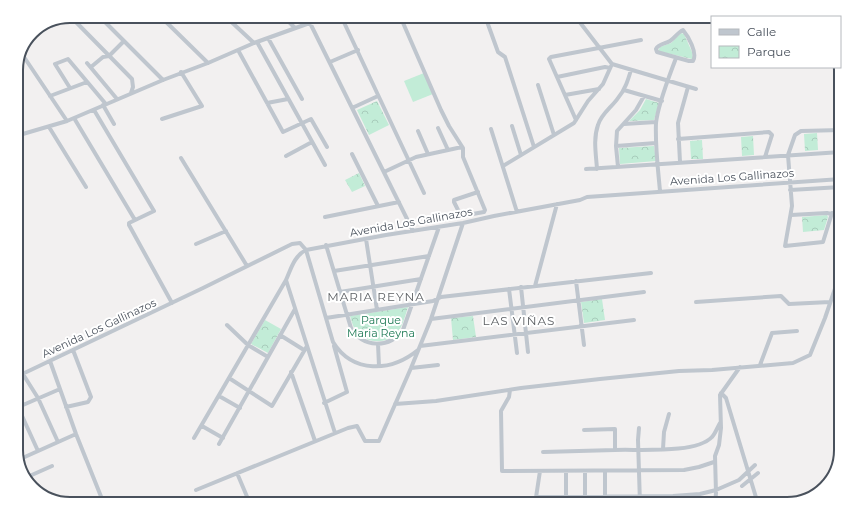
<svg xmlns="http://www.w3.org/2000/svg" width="857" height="520" viewBox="0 0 857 520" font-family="Montserrat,sans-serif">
  <defs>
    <pattern id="park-crowns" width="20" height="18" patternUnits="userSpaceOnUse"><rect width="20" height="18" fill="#c2ecd7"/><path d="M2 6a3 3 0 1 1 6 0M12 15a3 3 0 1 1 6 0" fill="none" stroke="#a8ccbb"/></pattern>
  </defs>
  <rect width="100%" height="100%" fill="#f2f0f0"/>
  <path fill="url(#park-crowns)" d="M681,33L684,34L692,52L693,58L692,59L658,51L660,47L671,43Z
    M646,99L659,103L654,120L629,121L640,110Z
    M377,101L389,125L369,135L357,110Z
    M817,133L818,150L805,151L804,134Z
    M753,136L754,155L742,156L741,137Z
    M702,140L703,159H691L690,141Z
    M654,146L656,161L620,164L619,148Z
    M359,173L365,186L352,192L345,180Z
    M827,215L828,217L824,230L803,232L802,217Z
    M602,299L605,320L584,323L581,302Z
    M408,307C405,316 403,326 397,333C387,344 368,344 358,333C353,328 352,322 350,316Z
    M473,316L476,337L453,340L451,318Z
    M265,320L281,329L268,353L251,344Z"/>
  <path fill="#c2ecd7" d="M424,73L433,94L413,102L404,81Z"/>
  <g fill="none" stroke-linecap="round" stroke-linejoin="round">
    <path stroke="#bfc6ce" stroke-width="4" d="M70,16L132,79L133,87L131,93
      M99,16L163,80
      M160,16L208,63
      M225,16L254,43
      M283,16L295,28
      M341,16L424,193
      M400,16L441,110L449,126L463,148V157L485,210L484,212L461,216L454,202V200L478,192
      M485,16L498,52L505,57L534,147
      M575,16L612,64L696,89
      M310,23L413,231
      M52,26L60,20
      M683,30C688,36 698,53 693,61H689L657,52L656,49C658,44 665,44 670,41C675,38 678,32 683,30Z
      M268,38L302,99
      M257,42L325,165
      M238,50L283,132L311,119L327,147
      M22,54L67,121
      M330,62L358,50
      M87,63L117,99
      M91,67L103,57L109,56L124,41
      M557,77L605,67L610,68
      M538,85L554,135
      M70,88L55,64L68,59L105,103
      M624,90L662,101
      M565,95L599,89
      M50,96L87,82
      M267,103L288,99
      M103,105L114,124
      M352,108L378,96
      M94,110L154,211L129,223V225L172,303
      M74,118L135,220
      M162,119L202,106L181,72
      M576,120L549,59L551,57L641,40
      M624,124L656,122
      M512,126L521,155
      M49,127L86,187
      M438,128L448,150
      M491,129L517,212
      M418,131L428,154
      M16,136L67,121L163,80L208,63L254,43L329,16
      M678,139L769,132L772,135L771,138L765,157
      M616,146L656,143
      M352,154L378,206
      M286,156L312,142
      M181,158L247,266
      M680,162L678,123L688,87
      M503,166L574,123L588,101L603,84L612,64
      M618,167L616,146L617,131L636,110L644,96
      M586,169L841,152
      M597,169C596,154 593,139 598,125C601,114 612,107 618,98C625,90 628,80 631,70
      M384,172L416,157L462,147
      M790,190L841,187
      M660,191C658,169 655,146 656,123C658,104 669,77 676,58
      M832,213L823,242L785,246L792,206L788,155L795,135L801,131L841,130
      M791,215L827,213L841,216
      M325,217L399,202
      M366,239L377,310
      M196,244L226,231
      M326,245L351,328C363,348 389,349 403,330L439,227
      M334,271L429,256
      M286,280L335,433
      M576,281L584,345
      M535,286L557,204
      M521,287L528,352
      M509,289L517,353
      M340,292L421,279
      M696,302L781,296L789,304L830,302
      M326,318L433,301L441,297L651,273
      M431,319L644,292
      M227,325L248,345L268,357
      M280,335L304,350
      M378,344L379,366
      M420,346L634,320
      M50,361L76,434L104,504
      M16,363L38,398L58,442
      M760,365L772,333L797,331
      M411,368L438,365
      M291,372L315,441
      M16,377L203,288L292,244L300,243L306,250L386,235L463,223L494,216L580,200L587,197L841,179
      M229,378L272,406L307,346
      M510,390L509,397L501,411L502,471L684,470L699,467L714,462
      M721,393L726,398L758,504
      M219,396L240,408
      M324,403L347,392L334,346
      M395,404L436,401L521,388L600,379L679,371L712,370L793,363L810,355L825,318L841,271
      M18,407L38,451
      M66,407L88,402L91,397L73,350
      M16,408L60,389
      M202,426L223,438
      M639,428L638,440L640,504
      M194,438L286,280C291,269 294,256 306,250L333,342C353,374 391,372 418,350
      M219,444L295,309
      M663,449L664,432L669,414
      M615,450C639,449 696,454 712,437C715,434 717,428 720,423
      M543,452L615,450V429L584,430
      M18,460L76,434
      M566,471V497
      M585,471V496
      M605,471V496
      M237,473L248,499V504
      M25,478L52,466
      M742,486L758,473
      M196,490L348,428L357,426L365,441H379L411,368L431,319L463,223
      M536,497L673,496L700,494L716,490L739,480L755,465
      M535,504L540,471
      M693,504L715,501
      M715,504L716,493L715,456L719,445L721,428L720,395L740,367"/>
  </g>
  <g text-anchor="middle" stroke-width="4" stroke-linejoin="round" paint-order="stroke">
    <g font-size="11" fill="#49515c" stroke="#fff">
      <text transform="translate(732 177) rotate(-4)" y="4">Avenida Los Gallinazos</text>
      <text transform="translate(411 222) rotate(-10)" y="4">Avenida Los Gallinazos</text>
      <text transform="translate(99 328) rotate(-25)" y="4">Avenida Los Gallinazos</text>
    </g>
    <g font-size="11" fill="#1e7a55" stroke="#fff">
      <text x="381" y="324">Parque<tspan x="381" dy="13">Maria Reyna</tspan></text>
    </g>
    <g font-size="12" letter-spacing="1" fill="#5d6064" stroke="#fff">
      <text x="376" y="301">MARIA REYNA</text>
      <text x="519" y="325">LAS VIÑAS</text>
    </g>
  </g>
  <path d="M0 0H857V520H0ZM70 23H787A47 47 0 0 1 834 70V450A47 47 0 0 1 787 497H70A47 47 0 0 1 23 450V70A47 47 0 0 1 70 23Z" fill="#fff" fill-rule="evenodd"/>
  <path fill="none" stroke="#49515c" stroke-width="2" d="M70 23H787A47 47 0 0 1 834 70V450A47 47 0 0 1 787 497H70A47 47 0 0 1 23 450V70A47 47 0 0 1 70 23Z"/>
  <rect x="711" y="16" width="130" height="52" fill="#ffffff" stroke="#b6b9be"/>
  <rect x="719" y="29" width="20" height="6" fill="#bfc6ce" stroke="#b6b9be"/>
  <text x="747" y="36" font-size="12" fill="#49515c">Calle</text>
  <rect x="719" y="46" width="20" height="12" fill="url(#park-crowns)" stroke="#b6b9be"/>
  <text x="747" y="56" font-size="12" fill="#49515c">Parque</text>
</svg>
